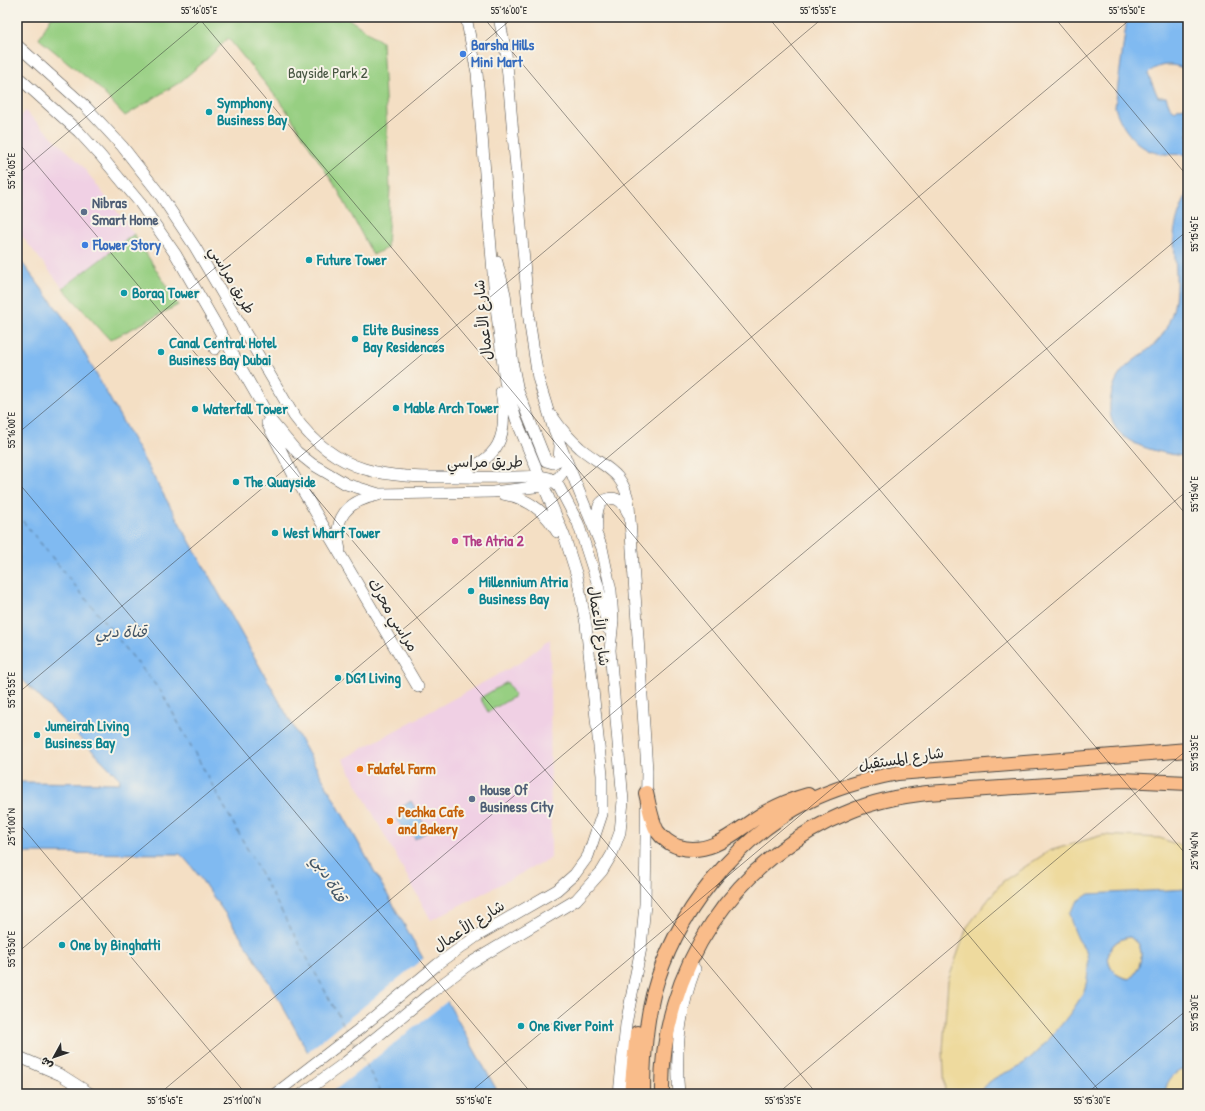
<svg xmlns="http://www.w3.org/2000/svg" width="1205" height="1111" viewBox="0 0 1205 1111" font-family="'Patrick Hand','Playpen Sans Arabic',sans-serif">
  <rect width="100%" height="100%" fill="#f7f3e8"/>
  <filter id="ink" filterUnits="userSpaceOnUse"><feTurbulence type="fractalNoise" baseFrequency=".025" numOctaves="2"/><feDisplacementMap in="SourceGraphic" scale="8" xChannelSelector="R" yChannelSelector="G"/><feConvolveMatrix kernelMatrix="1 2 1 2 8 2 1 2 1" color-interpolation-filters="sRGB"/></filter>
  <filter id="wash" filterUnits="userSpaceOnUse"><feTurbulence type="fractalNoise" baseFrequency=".012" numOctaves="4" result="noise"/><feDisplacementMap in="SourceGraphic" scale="16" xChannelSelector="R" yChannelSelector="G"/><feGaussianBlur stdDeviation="0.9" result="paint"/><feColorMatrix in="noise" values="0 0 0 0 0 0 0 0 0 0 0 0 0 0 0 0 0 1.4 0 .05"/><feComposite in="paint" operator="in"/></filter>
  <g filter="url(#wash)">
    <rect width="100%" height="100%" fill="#f4dfc4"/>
    <path fill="#f0d0e4" d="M25,111L80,163L134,234L63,288L17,230V121Z
      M550,639L551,858L431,920L343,759L519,663Z"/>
    <path fill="#97cf82" stroke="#617d56" d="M51,17H346L382,42L390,188L387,248L373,255L339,192L285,108L228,38L207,59L180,82L125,116L97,86L39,39Z
      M134,234L178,305L110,340L63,288Z
      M507,682L515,696L488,712L480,698Z"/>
    <path fill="#eeda9e" stroke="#8c8264" d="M1103,835L1160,838L1188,849V889L1172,890L1078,938C1081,943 1086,949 1087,954C1090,964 1088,979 1085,988C1080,1006 1040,1052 1024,1063C1007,1075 991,1074 980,1094H945L943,1050L948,981L967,927L1002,882L1049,851Z
      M1130,937C1132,939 1136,941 1138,943C1145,955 1139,971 1130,979C1101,975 1101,941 1130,937Z
      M1188,1067V1094H1165C1165,1079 1175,1072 1188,1067Z"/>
    <path fill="#80baf1" stroke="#56728e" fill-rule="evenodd" d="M1127,17H1188V71C1176,63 1158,62 1148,74L1158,97H1166L1170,107L1175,111L1179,108L1185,107L1188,111V154C1177,155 1158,155 1148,150C1132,142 1119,123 1115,107Z
      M1188,191V457C1157,452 1106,445 1110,403C1111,395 1113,385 1118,377C1127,361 1149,353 1160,338C1164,333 1168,325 1170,319C1180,295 1175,265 1174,241C1173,225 1182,205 1188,191Z
      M17,256L67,322L499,1094H330C294,1026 258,957 212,895C202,881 192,865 180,854L17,853V782L119,783L120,779L17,674Z
      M411,801L428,831L415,839L408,827L403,829L397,819L404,815L400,808Z
      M1188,889V1067C1175,1072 1166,1079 1165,1094H980C991,1074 1007,1075 1024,1063C1040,1052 1079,1007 1085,988C1088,979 1089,964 1087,955C1086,949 1081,944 1078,939C1074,930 1071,923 1069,913L1078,901L1089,894ZM1130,937C1132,939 1136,941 1138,943C1145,955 1139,971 1130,979C1101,976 1101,940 1130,937Z"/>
    <path fill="#f4dfc4" d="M425,957L449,1000L330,1094H328L306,1053Z"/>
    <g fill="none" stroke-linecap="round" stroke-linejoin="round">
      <path stroke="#445666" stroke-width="1" stroke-dasharray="5 4" stroke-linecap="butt" d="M17,514L162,693L347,1031
        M353,1041L356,1047
        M361,1056L382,1094"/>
    </g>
  </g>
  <g filter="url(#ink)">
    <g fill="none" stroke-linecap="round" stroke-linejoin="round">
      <defs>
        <path id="minor" d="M17,45L86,107L122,146L161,196L195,247L294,416C338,476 385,477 453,477C482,477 510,478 539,476L549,478L558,485L578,523L598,585L608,629
          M17,76L79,132L100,155L140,203L176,255L272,422L297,452L312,464L346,484L379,494L493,492L543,486L559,477L568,465
          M497,262L505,294L513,366L518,391L546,461L553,463L559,460L560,446
          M215,349L222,335
          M553,417C561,429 570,439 580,448C604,468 624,470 629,505L647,770L645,904L641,948L626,1024L619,1094
          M267,423L293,474L418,687
          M454,473C500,461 509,436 501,392
          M503,494C527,498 545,511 557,532
          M597,529C597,523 596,516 598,509C600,499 613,495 621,502C624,505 626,509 628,513
          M340,550C332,518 347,501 378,495
          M17,1056L61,1075L91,1094
          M275,1094L358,1030L438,964L477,936L557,890L575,874L588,856L602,814V775L586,624L577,576L564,535L516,419L505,382L495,298L477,73L466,17
          M302,1094L346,1062L433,991L472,962L576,900L602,871L612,854L620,832L623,801L610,650L613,620L611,591L602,548L553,427L538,378L529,319L506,53L499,17
          M679,1094C675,1051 680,1009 695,969"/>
        <path id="major" d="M646,793C649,805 651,820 657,831C662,838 671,845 679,847C713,857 738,828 766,812C779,805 793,799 808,795
          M631,1094L637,1033
          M643,1094C643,1061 645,1027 653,995C674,915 735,838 809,801C837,787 868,779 898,773L1188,750
          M662,1094C660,969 735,857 851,811C875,801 901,796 927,793L1122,780L1188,783"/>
      </defs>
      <use href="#minor" stroke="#494642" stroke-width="12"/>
      <use href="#major" stroke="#494642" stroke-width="16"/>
      <use href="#minor" stroke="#fff" stroke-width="11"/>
      <use href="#major" stroke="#f9bc8a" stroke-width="14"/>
    </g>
  </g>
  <path fill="none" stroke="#2b2b2b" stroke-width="1" stroke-opacity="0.45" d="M198,17L1102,1094M483,17L1188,857M768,17L1188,517M1054,17L1188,177M17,141L817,1094M17,175L205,17M17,434L514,17M17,481L532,1094M17,694L824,17M17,821L246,1094M17,953L1133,17M159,1094L1188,230M468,1094L1188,490M777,1094L1188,749M1086,1094L1188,1009"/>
  <g fill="#3f7fe0" stroke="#f7f3e8" stroke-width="1.5">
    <circle cx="463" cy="54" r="4"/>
    <circle cx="85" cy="245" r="4"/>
  </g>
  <g fill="#0f9aa8" stroke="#f7f3e8" stroke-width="1.5">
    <circle cx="209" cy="112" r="4"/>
    <circle cx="309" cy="260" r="4"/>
    <circle cx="124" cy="293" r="4"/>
    <circle cx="355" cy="339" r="4"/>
    <circle cx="161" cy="352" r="4"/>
    <circle cx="396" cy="408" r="4"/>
    <circle cx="195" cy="409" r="4"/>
    <circle cx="236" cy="482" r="4"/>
    <circle cx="275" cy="533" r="4"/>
    <circle cx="471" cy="591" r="4"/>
    <circle cx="338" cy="678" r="4"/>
    <circle cx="37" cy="735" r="4"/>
    <circle cx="62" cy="945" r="4"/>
    <circle cx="521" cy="1026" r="4"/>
  </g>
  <g fill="#5c6f8a" stroke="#f7f3e8" stroke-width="1.5">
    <circle cx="84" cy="212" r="4"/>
    <circle cx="472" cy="799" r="4"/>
  </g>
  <circle fill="#d1479c" stroke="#f7f3e8" stroke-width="1.5" cx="455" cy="541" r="4"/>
  <g fill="#e8710a" stroke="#f7f3e8" stroke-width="1.5">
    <circle cx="360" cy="769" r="4"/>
    <circle cx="390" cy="821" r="4"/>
  </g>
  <g text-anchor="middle" stroke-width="4" stroke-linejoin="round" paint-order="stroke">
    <g font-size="15" font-weight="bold" fill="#366cbe" stroke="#f7f3e8" text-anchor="start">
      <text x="471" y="50">Barsha Hills<tspan x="471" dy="17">Mini Mart</tspan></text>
      <text x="93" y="250">Flower Story</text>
    </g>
    <g font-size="15" fill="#465441" stroke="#f7f3e8">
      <text x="328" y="78">Bayside Park 2</text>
    </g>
    <g font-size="15" font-weight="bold" fill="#0d838f" stroke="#f7f3e8" text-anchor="start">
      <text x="217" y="108">Symphony<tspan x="217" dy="17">Business Bay</tspan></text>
      <text x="317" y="265">Future Tower</text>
      <text x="132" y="298">Boraq Tower</text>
      <text x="363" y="335">Elite Business<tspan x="363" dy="17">Bay Residences</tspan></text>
      <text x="169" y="348">Canal Central Hotel<tspan x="169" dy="17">Business Bay Dubai</tspan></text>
      <text x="404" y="413">Mable Arch Tower</text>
      <text x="203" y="414">Waterfall Tower</text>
      <text x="244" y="487">The Quayside</text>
      <text x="283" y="538">West Wharf Tower</text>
      <text x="479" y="587">Millennium Atria<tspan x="479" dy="17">Business Bay</tspan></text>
      <text x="346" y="683">DG1 Living</text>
      <text x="45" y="731">Jumeirah Living<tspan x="45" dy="17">Business Bay</tspan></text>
      <text x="70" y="950">One by Binghatti</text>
      <text x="529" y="1031">One River Point</text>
    </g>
    <g font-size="15" font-weight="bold" fill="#4e5e75" stroke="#f7f3e8" text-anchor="start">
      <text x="92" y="208">Nibras<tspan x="92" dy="17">Smart Home</tspan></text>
      <text x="480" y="795">House Of<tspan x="480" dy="17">Business City</tspan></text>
    </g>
    <g font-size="15" fill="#2b2b2b" stroke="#f7f3e8">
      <text transform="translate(232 280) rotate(60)" y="5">طريق مراسي</text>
      <text transform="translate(483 320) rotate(-96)" y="5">شارع الأعمال</text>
      <text x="485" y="467">طريق مراسي</text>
      <text transform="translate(393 615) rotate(59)" y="5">مراسي محرك</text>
      <text transform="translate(599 626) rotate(82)" y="5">شارع الأعمال</text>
      <text transform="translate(901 759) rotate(-9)" y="5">شارع المستقبل</text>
      <text transform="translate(469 926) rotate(-33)" y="5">شارع الأعمال</text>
    </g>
    <g font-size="15" font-weight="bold" fill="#b23c85" stroke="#f7f3e8" text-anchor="start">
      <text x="463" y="546">The Atria 2</text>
    </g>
    <g font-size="15" font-weight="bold" fill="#c56008" stroke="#f7f3e8" text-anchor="start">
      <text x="368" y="774">Falafel Farm</text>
      <text x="398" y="817">Pechka Cafe<tspan x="398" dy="17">and Bakery</tspan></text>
    </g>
    <g font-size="16" font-style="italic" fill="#445666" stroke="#f7f3e8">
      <text x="121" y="637">قناة دبي</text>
      <text transform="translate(330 878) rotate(61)" y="6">قناة دبي</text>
    </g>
  </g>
  <rect width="1205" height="1111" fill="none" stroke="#f7f3e8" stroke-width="44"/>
  <g transform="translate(54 1057) rotate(230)" stroke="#f7f3e8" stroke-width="3" paint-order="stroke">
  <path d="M0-3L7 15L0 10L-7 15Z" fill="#2b2b2b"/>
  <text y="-6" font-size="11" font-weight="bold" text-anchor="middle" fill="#2b2b2b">ش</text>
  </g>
  <rect x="22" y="22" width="1161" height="1067" fill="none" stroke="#2b2b2b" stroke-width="1.5"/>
  <g font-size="10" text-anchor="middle" fill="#2b2b2b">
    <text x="199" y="14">55°16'05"E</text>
    <text x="509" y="14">55°16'00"E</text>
    <text x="818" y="14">55°15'55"E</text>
    <text x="1127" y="14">55°15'50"E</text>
    <text transform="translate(11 171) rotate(-90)" y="4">55°16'05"E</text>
    <text transform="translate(1194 234) rotate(-90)" y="4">55°15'45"E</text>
    <text transform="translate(11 430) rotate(-90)" y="4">55°16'00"E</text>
    <text transform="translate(1194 494) rotate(-90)" y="4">55°15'40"E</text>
    <text transform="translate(11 690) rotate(-90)" y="4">55°15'55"E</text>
    <text transform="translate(1194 753) rotate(-90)" y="4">55°15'35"E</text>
    <text transform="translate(11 827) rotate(-90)" y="4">25°11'00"N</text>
    <text transform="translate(1194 851) rotate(-90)" y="4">25°10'40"N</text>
    <text transform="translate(11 949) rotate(-90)" y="4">55°15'50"E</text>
    <text transform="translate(1194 1013) rotate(-90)" y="4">55°15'30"E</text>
    <text x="165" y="1104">55°15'45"E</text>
    <text x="242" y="1104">25°11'00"N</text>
    <text x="474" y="1104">55°15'40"E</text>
    <text x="783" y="1104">55°15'35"E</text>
    <text x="1092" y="1104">55°15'30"E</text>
  </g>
</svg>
